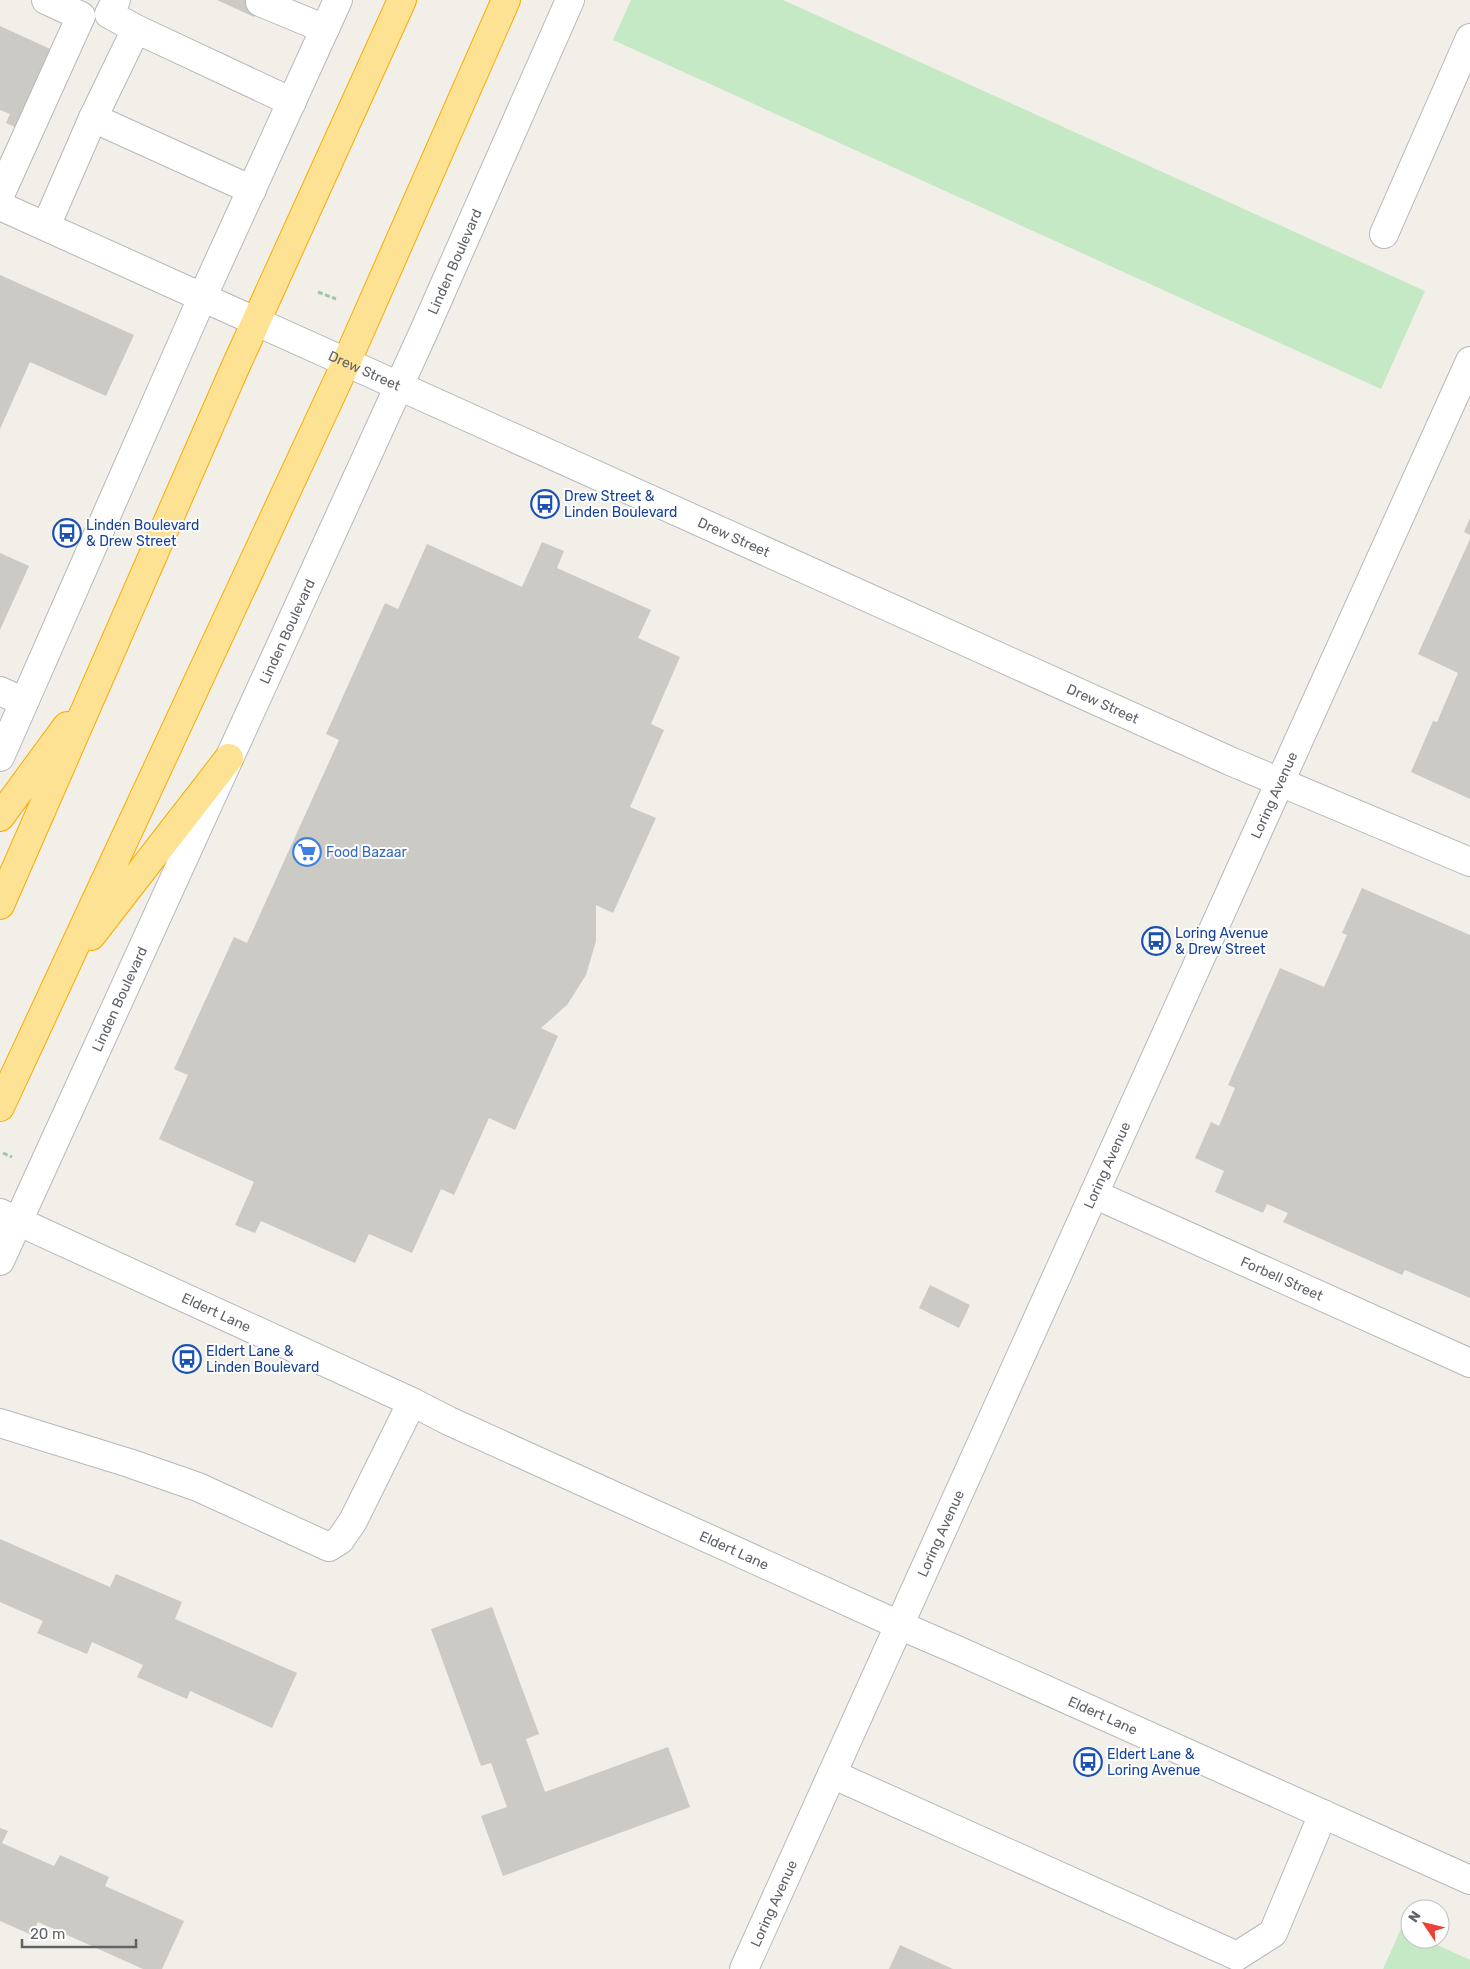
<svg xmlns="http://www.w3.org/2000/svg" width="1470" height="1969" viewBox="0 0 1470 1969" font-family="Rubik,sans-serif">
  <rect width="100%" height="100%" fill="#f1efe8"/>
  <path fill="#c5e8c5" d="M631,0H783L1425,291L1381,389L613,40Z
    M1401,1929L1410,1933V1939H1424L1470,1960V1969H1383Z"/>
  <path fill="#cccac5" d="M217,0H261L254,17Z
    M0,26L59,53L24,131L6,123L10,114L0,110Z
    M0,275L134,335L106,396L30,362L0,429Z
    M1470,518V535L1464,532Z
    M1470,539V799L1411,772L1433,721L1437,722L1458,673L1418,654Z
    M542,542L564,551L557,568L651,610L638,638L680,657L651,724L664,730L630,807L656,818L613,913L596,905V941L586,975L567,1005L541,1028L558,1036L515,1130L489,1118L454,1195L441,1189L412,1253L369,1234L355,1263L261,1221L255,1233L235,1225L254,1182L159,1139L188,1075L174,1069L234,937L247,943L339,740L326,734L385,603L398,609L427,544L522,587Z
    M0,553L29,566L0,630Z
    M1362,888L1470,935V1298L1405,1270L1402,1275L1283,1222L1288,1213L1267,1204L1263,1213L1215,1192L1224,1171L1195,1158L1211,1122L1219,1126L1235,1088L1228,1085L1280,968L1324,987L1347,935L1342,933Z
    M930,1285L970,1305L959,1328L919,1308Z
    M0,1539L110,1587L116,1574L182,1602L175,1619L297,1673L272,1728L190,1691L187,1699L137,1677L143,1665L92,1642L87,1654L37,1633L43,1621L0,1602Z
    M492,1607L539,1734L526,1739L545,1792L668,1747L690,1807L503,1876L481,1816L507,1807L491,1763L481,1766L431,1629Z
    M0,1828L8,1831L2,1843L54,1866L60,1855L109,1877L105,1886L184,1921L162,1969H143L38,1922L32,1935L0,1921Z
    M900,1945L953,1969H889Z"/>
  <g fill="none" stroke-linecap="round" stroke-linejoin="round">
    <defs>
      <g id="minor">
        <path d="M116,0L109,14L136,29"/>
        <path d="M260,2L325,29"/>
        <path d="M93,118L252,190"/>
        <path d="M0,195L81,16L46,0"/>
        <path id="s1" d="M0,206L1230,761L1470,862"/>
        <path d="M46,226L93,118L136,29L292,102"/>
        <path d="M1384,234L1470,38"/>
        <path d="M0,691L24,702"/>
        <path d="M0,757L202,298L338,0"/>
        <path id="s2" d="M1094,1194L1470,1363"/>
        <path id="s3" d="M0,1213L412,1402L449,1421L899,1625L957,1650L1470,1880"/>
        <path id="s4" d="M0,1261L424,331L570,0"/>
        <path d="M0,1423L129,1463L198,1487L329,1547L340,1540L353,1521L412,1402"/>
        <path d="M832,1774L1237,1956L1273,1933L1323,1814"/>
        <path id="s5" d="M744,1969L1470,361"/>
      </g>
      <path id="highway" d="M0,817L67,726
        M0,905L234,370L402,0
        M91,936L229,758
        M0,1107L346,363L506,0"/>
    </defs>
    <use href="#minor" stroke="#b5b8bc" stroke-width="30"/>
    <use href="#highway" stroke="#f9ab00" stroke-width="30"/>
    <path stroke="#9cc7a9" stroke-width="3" stroke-dasharray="5 2.5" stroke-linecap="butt" d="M318,292L336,299
      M3,1153L12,1157"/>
    <use href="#minor" stroke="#fff" stroke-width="28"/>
    <use href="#highway" stroke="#fde293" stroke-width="28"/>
  </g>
  <defs>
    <symbol id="bus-ring" viewBox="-11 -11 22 22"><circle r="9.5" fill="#fff" stroke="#1a4fb4" stroke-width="1.5"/><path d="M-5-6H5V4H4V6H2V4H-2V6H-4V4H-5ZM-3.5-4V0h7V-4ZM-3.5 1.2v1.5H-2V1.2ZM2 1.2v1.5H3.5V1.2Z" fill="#1a4fb4"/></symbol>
    <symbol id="supermarket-ring" viewBox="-11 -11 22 22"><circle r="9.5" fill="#fff" stroke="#3f7fe0" stroke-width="1.5"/><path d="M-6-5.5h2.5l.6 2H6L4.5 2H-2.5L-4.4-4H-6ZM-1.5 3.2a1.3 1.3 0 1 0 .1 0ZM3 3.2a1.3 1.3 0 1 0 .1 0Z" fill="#3f7fe0"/></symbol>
  </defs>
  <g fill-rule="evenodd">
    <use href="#bus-ring" x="529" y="488" width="32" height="32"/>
    <use href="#bus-ring" x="51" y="517" width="32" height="32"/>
    <use href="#supermarket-ring" x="291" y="836" width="32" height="32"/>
    <use href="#bus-ring" x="1140" y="925" width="32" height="32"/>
    <use href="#bus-ring" x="171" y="1343" width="32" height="32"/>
    <use href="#bus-ring" x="1072" y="1746" width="32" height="32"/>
  </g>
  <g text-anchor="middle" stroke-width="4" stroke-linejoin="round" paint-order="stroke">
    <g font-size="14" fill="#5f6368" stroke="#fff">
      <text dy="5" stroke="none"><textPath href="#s4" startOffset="1098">Linden Boulevard</textPath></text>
      <text dy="5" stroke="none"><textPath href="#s1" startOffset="400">Drew Street</textPath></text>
      <text dy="5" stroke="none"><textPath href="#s1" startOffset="805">Drew Street</textPath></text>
      <text dy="5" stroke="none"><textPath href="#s4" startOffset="692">Linden Boulevard</textPath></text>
      <text dy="5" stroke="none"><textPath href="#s1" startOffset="1210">Drew Street</textPath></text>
      <text dy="5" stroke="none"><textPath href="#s5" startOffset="1288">Loring Avenue</textPath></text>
      <text dy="5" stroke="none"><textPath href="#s4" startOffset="288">Linden Boulevard</textPath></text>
      <text dy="5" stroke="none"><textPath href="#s5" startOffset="882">Loring Avenue</textPath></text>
      <text dy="5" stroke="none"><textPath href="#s2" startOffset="206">Forbell Street</textPath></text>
      <text dy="5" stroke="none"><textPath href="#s3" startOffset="238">Eldert Lane</textPath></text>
      <text dy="5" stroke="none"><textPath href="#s5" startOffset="478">Loring Avenue</textPath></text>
      <text dy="5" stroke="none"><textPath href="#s3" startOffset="808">Eldert Lane</textPath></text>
      <text dy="5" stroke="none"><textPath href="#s3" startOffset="1212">Eldert Lane</textPath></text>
      <text dy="5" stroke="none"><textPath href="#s5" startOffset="72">Loring Avenue</textPath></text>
    </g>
    <g font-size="14" fill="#164399" stroke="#fff" text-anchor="start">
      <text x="564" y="501">Drew Street &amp;<tspan x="564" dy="16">Linden Boulevard</tspan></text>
      <text x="86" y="530">Linden Boulevard<tspan x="86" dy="16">&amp; Drew Street</tspan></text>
      <text x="1175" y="938">Loring Avenue<tspan x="1175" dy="16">&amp; Drew Street</tspan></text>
      <text x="206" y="1356">Eldert Lane &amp;<tspan x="206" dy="16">Linden Boulevard</tspan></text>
      <text x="1107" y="1759">Eldert Lane &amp;<tspan x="1107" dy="16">Loring Avenue</tspan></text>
    </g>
    <g font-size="14" fill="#366cbe" stroke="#fff" text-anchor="start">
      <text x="326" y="857">Food Bazaar</text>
    </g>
  </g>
  <g transform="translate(1425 1924) rotate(305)"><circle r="24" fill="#ffffff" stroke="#bfc1c3"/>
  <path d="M0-4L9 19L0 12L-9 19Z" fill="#ea4335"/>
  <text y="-8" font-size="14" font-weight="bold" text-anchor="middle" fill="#5f6368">N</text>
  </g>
  <path d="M22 1939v8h114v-8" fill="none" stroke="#5f6368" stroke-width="2.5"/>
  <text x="30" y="1939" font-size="15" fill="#5f6368" stroke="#ffffff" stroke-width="4" paint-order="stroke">20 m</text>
</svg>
